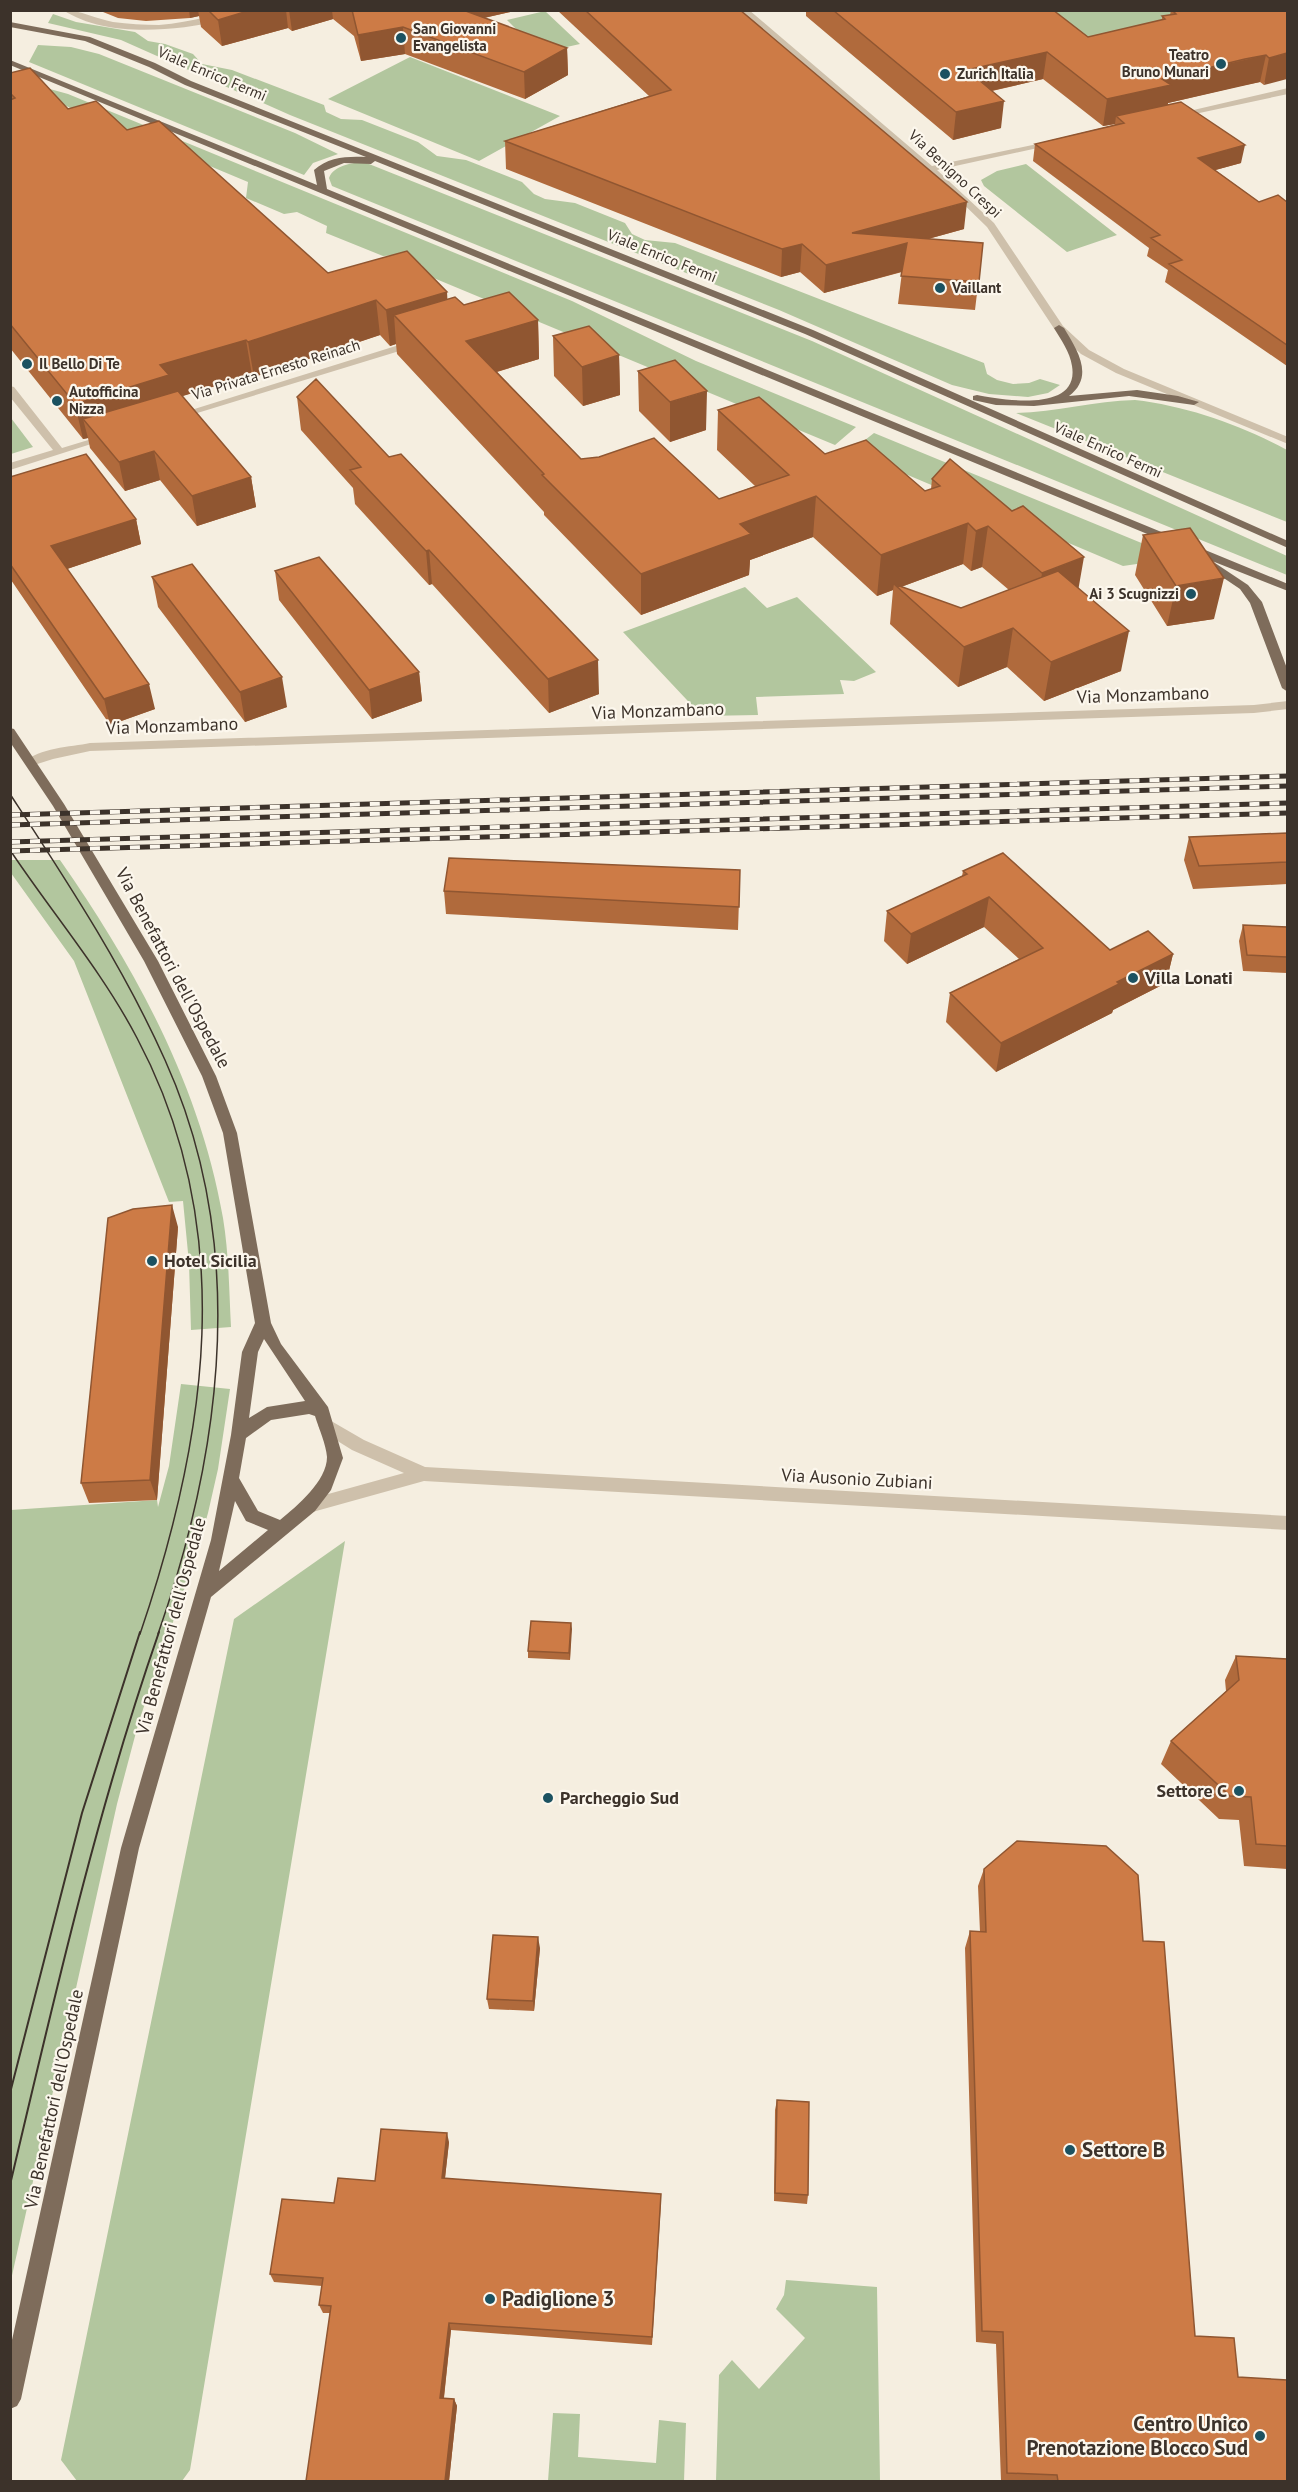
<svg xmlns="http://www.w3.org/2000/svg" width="1298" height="2492" viewBox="0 0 1298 2492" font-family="'PT Sans',sans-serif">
  <rect width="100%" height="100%" fill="#f5eee0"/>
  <path fill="#b2c69e" d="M1215,10L1084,45L1027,11Z
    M545,11L580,44L540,53L507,20Z
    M53,14L76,22L135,32L148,41L165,44L193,54L202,64L232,70L324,105L326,112L341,119L362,120L418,142L437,156L466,160L522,182L534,194L545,199L575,203L625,223L632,234L645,240L675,243L984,363L987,374L997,380L1013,384L1029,383L1040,379L1060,385L1048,393L1028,397L989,394L952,385L779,310L290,115L121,40L48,23Z
    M38,45L71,47L99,54L295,133L338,154L313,163L304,175L29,62Z
    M410,57L560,116L479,161L328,99Z
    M39,86L68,94L572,301L696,361L856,427L835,445L424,274L422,265L397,255L383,256L326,233L327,226L297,212L284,214L246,198L248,182L23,88Z
    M364,162L812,341L1287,556V575L332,186L329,178C334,165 352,163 364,162Z
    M1026,164L1117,235L1067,252L984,186L981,180L997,171Z
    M1135,400C1187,406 1241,425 1287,450V522L1016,413C1056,412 1095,401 1135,400Z
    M10,418H11L33,447L11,454Z
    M874,433L1178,558L1123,566L851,451Z
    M745,587L767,608L797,597L876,672L854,681L840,680L844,694L756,697L758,715L702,716L623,632Z
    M11,860H60C136,969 200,1086 223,1218C229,1254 229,1291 231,1327L191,1330L189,1263L183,1201L169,1202L74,961L11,873Z
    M181,1384L230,1389L218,1469L208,1513L196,1555L139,1721L117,1804L11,2280V1510L157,1500L158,1507L169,1466Z
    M345,1541L190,2470L182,2481H77L61,2460L234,1619Z
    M786,2280L877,2287L880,2481H716L719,2375L732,2360L759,2389L805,2338L776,2309L784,2295Z
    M553,2413L580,2414L578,2457L656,2463L659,2420L686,2423L684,2481H548Z"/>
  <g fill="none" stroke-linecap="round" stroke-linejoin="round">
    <path fill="#cec0ab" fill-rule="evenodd" d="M63,10C81,10 96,19 113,22C128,24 144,25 159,25C192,23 224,10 256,10C246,16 232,18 221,21C173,31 106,38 63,10Z
      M739,10H749L932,166L1056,140V144L937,170L994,223L1063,326L1089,350L1124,369L1288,437V444L1116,373L1081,354L1055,330L987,227L948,189Z
      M1288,88V94L1176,118L1172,115Z
      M415,340L419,341V345L181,418L177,419L172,416Z
      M10,386L14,387L62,448L108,434L113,437L10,470V463L53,450L10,397Z
      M1288,701V709L1254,713L90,751L53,759L31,766L25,762C38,748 71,747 90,743L1254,705Z
      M326,1418L364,1440L425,1467L1288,1516V1530L424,1481L309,1513L303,1511L301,1506L303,1501L404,1473L352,1450L320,1430L318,1425L320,1420Z"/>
    <path fill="#7e6c5b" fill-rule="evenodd" d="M10,22L90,37L155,63L191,81L813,330L1288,541V548L805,334L375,161L371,164L344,163L324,171L327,189L1288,584V591L1212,561L1248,585L1262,602L1288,671V692L1282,688L1250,603L1240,589L1200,562L1208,559L10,65V60L317,185L314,170C328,157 348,156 366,157L185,85L149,67L85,41L10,27Z
      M1059,325L1064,328C1077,350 1095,376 1069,396L1137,390L1178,396L1199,402L1194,405L1129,396L1034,406L996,405L973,400V396L977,395C1002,400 1080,413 1072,366C1070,352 1061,340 1054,328Z
      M10,728L14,729L64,804L158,961L216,1076L237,1133L271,1323L281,1344L328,1407L343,1458L331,1490L315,1511L211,1597L139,1848L21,2399L17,2406L10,2409V2349L121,1848L211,1540L231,1435L242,1352L255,1323L223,1133L202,1076L144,961L53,806L10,742ZM264,1339L305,1401L267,1407L249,1418L258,1352ZM309,1414L315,1416C319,1429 326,1444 327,1457C327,1481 297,1506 280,1520L258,1511L239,1478L246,1438L271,1420ZM235,1501L246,1521L268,1530L219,1571Z"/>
    <path stroke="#3c322a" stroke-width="1.5" d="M10,794C66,880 123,966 165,1060C248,1244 223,1448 158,1634
      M10,850C52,913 102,971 137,1038C239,1230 207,1438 140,1634"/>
    <path stroke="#3c322a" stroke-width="2" d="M10,2093L82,1813L140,1632
      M10,2185C54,1999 96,1813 159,1632"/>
    <defs>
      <path id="rail" d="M10,815L1288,776
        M10,825L1288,786
        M10,842L1288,803
        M10,851L1288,813"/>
    </defs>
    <use href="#rail" stroke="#3c322a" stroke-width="5"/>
    <use href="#rail" stroke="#fcf7ed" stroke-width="4" stroke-dasharray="10" stroke-linecap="butt"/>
  </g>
  <path fill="#b06a3c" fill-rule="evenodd" d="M98,10H519L484,18L567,48L568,75L525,99L405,54L361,61L354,36L333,19L292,31L288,28L222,46L201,27L199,16L190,18L146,21L118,18Z
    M557,10H740L964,229L928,239L983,243L975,310L898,304L902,272L824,293L800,272L781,277L506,169L505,141L649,96Z
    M806,10H1053L1088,37L1162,20V16L1170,15L1171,10H1287L1264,85L1260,82L1240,86L1168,103V105L1241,163L1215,170L1259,202H1287V366L1165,282L1168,270L1147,256L1149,248L1033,161L1035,144L1114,125L1115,124L1103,126L1043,79L992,91L1001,128L953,140L806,16Z
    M10,73L68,109L127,130L328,273L447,292V299L464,305L538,320L539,359L497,372L581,459L719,499L755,486L717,450L718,410L825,454L925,491L931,489L932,479L1078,588L1121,671L1044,701L1007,667L958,687L890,624L893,590L877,596L813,537L750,560L749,575L641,615L544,515V512L397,354L396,344L390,346L380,335L254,377L252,375L182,396L251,477L256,507L197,526L160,480L125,491L90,448L88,438L83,439L10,348ZM963,564L971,571L982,567L1009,590L961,608L901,587Z
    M553,336L619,355L620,395L583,406L554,376Z
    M638,371L706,430L670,442L639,411Z
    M297,397L599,694L549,713L432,584L429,585L355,504L353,488L301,430Z
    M10,477L136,519L141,544L67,569L155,709L110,725L11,580L10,581Z
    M1143,535L1214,619L1167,626L1135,575Z
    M275,571L419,672L422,701L372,719L279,600Z
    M152,577L287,707L245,722L158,607Z
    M1287,833V884L1193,889L1184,860L1189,837Z
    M740,870L738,930L446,914L444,891Z
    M963,871L1110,950L1173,954L1166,983L1113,1010L1112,1013L996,1072L946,1022L950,993L1019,959L984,927L907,964L884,941L887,911L962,876Z
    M1243,925L1287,927V973L1243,971L1239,941Z
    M178,1227L157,1500L89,1503L81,1483Z
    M571,1623L570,1660L528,1658V1651Z
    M1236,1656L1287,1659V1869L1244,1866L1239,1820L1219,1819L1161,1764L1171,1741L1226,1691L1225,1680Z
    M984,1869L1143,1941L1195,2336L1238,2377L1287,2481H1001L996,2344L976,2342L965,1948L970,1931L980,1932L978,1886Z
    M540,1948L534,2011L489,2009L487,1999Z
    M777,2100L808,2195L807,2204L774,2201L775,2110Z
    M449,2142L445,2178L661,2203L652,2345L451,2330L444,2398L454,2399L457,2406L449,2481H306L330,2313H323L319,2305L322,2286L274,2282L270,2274L375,2181Z"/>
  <path fill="#905631" d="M189,10H198L199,16L190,18Z
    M251,10H286L288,28L222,46L218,20Z
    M289,10H332L333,19L292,31Z
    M438,10H519L439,28Z
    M403,27L405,54L361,61L358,35Z
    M567,48L568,75L525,99L524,72Z
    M1047,52L1043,79L964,97L967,70Z
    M1287,53V79L1264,85L1269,58Z
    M1266,55L1260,82L1168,103L1166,112L1116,116L1115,124L1103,126L1107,99L1162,79Z
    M1004,101L1001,128L953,140L956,112Z
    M1245,145L1241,163L1194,176L1198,158Z
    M967,202L964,229L906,245L904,271L824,293L826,265L852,233Z
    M802,244L800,272L781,277L782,249Z
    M447,292L449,327L394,315L396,344L390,346L386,310Z
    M376,300L380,335L254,377L248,342Z
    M538,320L539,359L469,380L466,341Z
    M246,340L252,375L173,399L83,419L88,438L83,439L75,404L160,365Z
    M619,355L620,395L583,406L582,367Z
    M707,391L706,430L670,442V402Z
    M154,451L160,480L125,491L119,462Z
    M251,477L256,507L197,526L192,496Z
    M816,496L813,537L750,560L749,575L641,615V574L740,524Z
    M136,519L141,544L58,572L51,546Z
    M968,523L963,564L898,588L894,584L893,590L877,596L881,555Z
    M988,526L982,567L971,571L976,531Z
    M429,550L432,584L429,585L426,551Z
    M1084,557L1077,597L1036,613L1042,573Z
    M1224,578L1214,619L1167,626L1176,586Z
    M1013,628L1007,667L958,687L964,647Z
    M1129,631L1121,671L1044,701L1051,662Z
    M598,660L599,694L549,713L548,679Z
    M419,672L422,701L372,719L369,690Z
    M282,677L287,707L245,722L240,692Z
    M149,684L155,709L110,725L104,699Z
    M989,897L984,927L907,964L911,934Z
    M1173,954L1166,983L1113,1010L1112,1013L996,1072L1001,1043L1117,982Z
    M172,1205L178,1227L157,1500L150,1480Z
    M571,1623L572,1629L570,1660L569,1653Z
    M538,1937L540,1948L534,2011L533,2001Z
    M447,2133L449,2142L444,2187L442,2178Z
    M449,2323L451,2330L443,2405L440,2398Z
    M454,2399L457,2406L449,2481H445Z"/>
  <path fill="#cd7b46" stroke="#905631" stroke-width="1.5" d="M208,10H251L218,20Z
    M352,10H463L567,48L524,72L403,27L358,35Z
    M585,10H740L967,202L852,233L983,243L979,282L901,276L907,243L826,265L802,244L782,249L505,141L671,90Z
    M833,10H1053L1088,37L1165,19L1162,16L1176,14L1172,10H1287V53L1269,58L1266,55L1245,59L1162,79L1171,85L1107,99L1047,52L967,70L1004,101L956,112Z
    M30,68L68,109L96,101L127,130L159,121L328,273L407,251L447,292L386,310L376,300L248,342L246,340L160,365L169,375L75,404L10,324V100L15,98L10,93V73Z
    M1181,102L1245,145L1198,158L1259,202L1278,195L1287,202V345L1169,264L1182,260L1151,238L1160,235L1035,144L1124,123L1116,116Z
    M509,292L538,320L466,341L581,459L599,457L654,438L719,499L789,475L718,410L759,397L825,454L866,440L925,491L940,486L932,479L950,459L1012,511L1023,506L1084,557L1042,573L988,526L976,531L968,523L881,555L816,496L740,524L751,534L641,574L542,475L544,474L394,315L455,297L464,305Z
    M589,326L619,355L582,367L553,336Z
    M675,360L707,391L670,402L638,371Z
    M316,379L389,457L401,454L598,660L548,679L429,550L426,551L350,470L361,467L297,397Z
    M178,391L251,477L192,496L154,451L119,462L83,419Z
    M86,454L136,519L51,546L149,684L104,699L10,564V477Z
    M1190,528L1224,578L1176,586L1143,535Z
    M319,557L419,672L369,690L275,571Z
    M192,564L282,677L240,692L152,577Z
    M1058,571L1129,631L1051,662L1013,628L964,647L894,584L961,608Z
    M1287,833V862L1199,866L1189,837Z
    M1003,853L1110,950L1148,931L1173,954L1117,982L1119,984L1001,1043L950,993L1043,948L989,897L911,934L887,911L967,874L963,871Z
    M449,858L740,870L739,907L444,891Z
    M1243,925L1287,927V957L1247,955Z
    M172,1205L150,1480L81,1483L108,1218L133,1209Z
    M531,1621L571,1623L569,1653L528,1651Z
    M1236,1656L1287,1659V1846L1256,1844L1251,1797L1230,1796L1171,1741L1239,1680Z
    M1017,1841L1106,1846L1138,1875L1143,1941L1164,1942L1195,2336L1234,2338L1238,2377L1287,2380V2481H1058L1057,2475L1007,2473L1003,2332L982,2331L970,1931L986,1932L984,1869Z
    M493,1935L538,1937L533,2001L487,1999Z
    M777,2100L809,2102L808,2195L775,2193Z
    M381,2129L447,2133L442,2178L661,2194L652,2337L449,2323L440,2398L454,2399L445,2481H306L331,2306L319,2305L323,2278L270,2274L282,2199L334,2203L338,2178L375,2181Z"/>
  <g fill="#1c5261" stroke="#fcf7ed" stroke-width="2">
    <circle cx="401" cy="38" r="6"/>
    <circle cx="1221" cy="64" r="6"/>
    <circle cx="945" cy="74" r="6"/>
    <circle cx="940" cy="288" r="6"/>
    <circle cx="27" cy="364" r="6"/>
    <circle cx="57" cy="401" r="6"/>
    <circle cx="1191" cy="594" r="6"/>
    <circle cx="1133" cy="978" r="6"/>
    <circle cx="152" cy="1261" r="6"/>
    <circle cx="1239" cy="1791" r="6"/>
    <circle cx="548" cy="1798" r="6"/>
    <circle cx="1070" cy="2150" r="6"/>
    <circle cx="490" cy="2299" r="6"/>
    <circle cx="1260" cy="2436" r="6"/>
  </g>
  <g text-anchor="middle" stroke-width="4.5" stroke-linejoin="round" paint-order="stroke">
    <g font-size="15" font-weight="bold" fill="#3c322a" stroke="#fcf7ed" text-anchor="start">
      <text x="413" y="34">San Giovanni<tspan x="413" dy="17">Evangelista</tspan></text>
      <text x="1209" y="60" text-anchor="end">Teatro<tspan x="1209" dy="17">Bruno Munari</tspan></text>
      <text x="957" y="79">Zurich Italia</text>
      <text x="952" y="293">Vaillant</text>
      <text x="39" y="369">Il Bello Di Te</text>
      <text x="69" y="397">Autofficina<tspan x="69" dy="17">Nizza</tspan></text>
      <text x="1179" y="599" text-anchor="end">Ai 3 Scugnizzi</text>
    </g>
    <g font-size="15" fill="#3c322a" stroke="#fcf7ed">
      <text transform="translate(212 74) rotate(23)" y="5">Viale Enrico Fermi</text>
      <text transform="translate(955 174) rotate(43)" y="5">Via Benigno Crespi</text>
      <text transform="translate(662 256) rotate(22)" y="5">Viale Enrico Fermi</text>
      <text transform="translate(276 370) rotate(-17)" y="5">Via Privata Ernesto Reinach</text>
      <text transform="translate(1108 450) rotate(24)" y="5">Viale Enrico Fermi</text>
    </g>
    <g font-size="18" fill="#3c322a" stroke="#fcf7ed">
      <text transform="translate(1143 695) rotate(-2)" y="6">Via Monzambano</text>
      <text transform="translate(658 711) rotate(-2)" y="6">Via Monzambano</text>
      <text transform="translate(172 726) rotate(-2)" y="6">Via Monzambano</text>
      <text transform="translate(173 968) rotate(62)" y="6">Via Benefattori dell'Ospedale</text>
      <text transform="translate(857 1479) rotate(3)" y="6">Via Ausonio Zubiani</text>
      <text transform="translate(171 1626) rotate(-75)" y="6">Via Benefattori dell'Ospedale</text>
      <text transform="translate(54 2099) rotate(-78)" y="6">Via Benefattori dell'Ospedale</text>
    </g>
    <g font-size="18" font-weight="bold" fill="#3c322a" stroke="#fcf7ed" text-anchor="start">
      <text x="1145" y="984">Villa Lonati</text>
      <text x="164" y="1267">Hotel Sicilia</text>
      <text x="1227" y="1797" text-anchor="end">Settore C</text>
      <text x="560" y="1804">Parcheggio Sud</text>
    </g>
    <g font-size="21" font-weight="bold" fill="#3c322a" stroke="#fcf7ed" text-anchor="start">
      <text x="1082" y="2157">Settore B</text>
      <text x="502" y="2306">Padiglione 3</text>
      <text x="1248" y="2431" text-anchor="end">Centro Unico<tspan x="1248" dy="24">Prenotazione Blocco Sud</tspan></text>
    </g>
  </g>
  <rect width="1298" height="2492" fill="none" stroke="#3c322a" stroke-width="24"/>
</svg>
